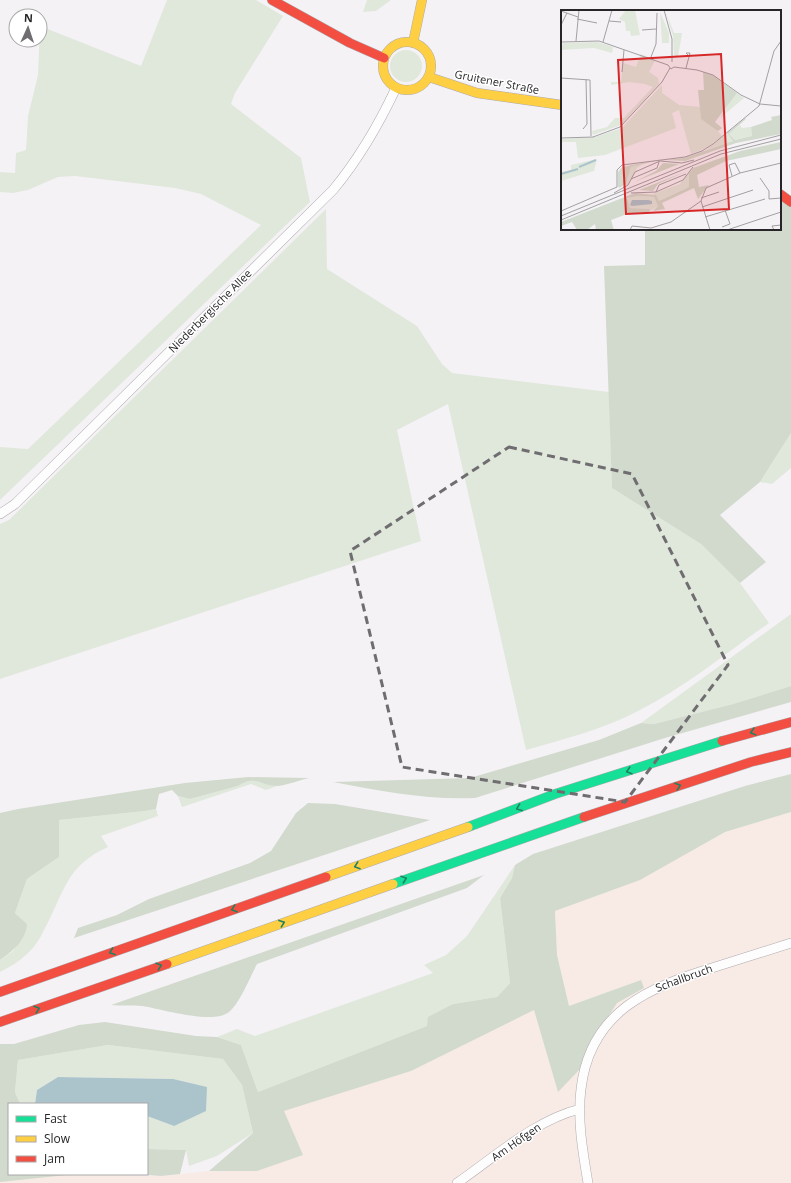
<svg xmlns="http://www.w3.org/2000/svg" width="791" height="1183" viewBox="0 0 791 1183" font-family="'Open Sans',sans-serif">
  <rect width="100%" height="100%" fill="#f5f2f6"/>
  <path fill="#f8eae5" d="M791,812V1183H0L10,1179L76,1174L161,1176L209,1171H257L302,1155L284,1111L411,1071L534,1010L558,1092L617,1003L641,980L569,1006L557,955L555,911L640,880L725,832Z"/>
  <path fill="#e0e8dc" d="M167,0H256L283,16L235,93L231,104L301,158L310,202L0,500V447L28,449L261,225L201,194L175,188L75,176L58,177L28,190L13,193L0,192V172L15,173L16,153L26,150L28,116L38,75L40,26L141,66Z
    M367,0H391L376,11L363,12Z
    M390 66a16 16 0 1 1 32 0a16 16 0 1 1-32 0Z
    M326,209L327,269L417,326L442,364L452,373L609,392L612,488L701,544L740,583L769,623C726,653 684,688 638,711C602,730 564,739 526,750L448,404L397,430L421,541L0,679V524L9,520Z
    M791,433V468L772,484L760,482Z
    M791,614V686L733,704L654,724L641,723Z
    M256,780L277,786L266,790L251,784L182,807L178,796L190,799L238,786L244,782Z
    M156,809L158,816L101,836L108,847C65,866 64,894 44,930C40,938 35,947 28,953C20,961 10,967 0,972V960L13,951L27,924L15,913L27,879L59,857V820L145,811Z
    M515,865L512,878L500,898L510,983L497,997L453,1004L427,1026L258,1092L241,1045L217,1037L237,1029L255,1036L433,973L424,965L446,955L467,936Z
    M108,1045L223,1059L242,1085L253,1133L217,1156L189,1166L186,1150L147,1149V1116L174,1126L173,1079L58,1077L37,1090L35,1104H20L15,1092L18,1060Z"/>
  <path fill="#d1dacd" d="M780,199L791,207V433L760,482L720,515L766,562L740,583L701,544L612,488L604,266L645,265V229H780Z
    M791,686V702L665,738L475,798C427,800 380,791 333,782L470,778L599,740L641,723L654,724L733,704Z
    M791,774V812L725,832L640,880L555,911L557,955L569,1006L641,980L644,988L617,1003L588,1048L581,1068L558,1092L534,1010L411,1071L284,1111L303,1155L257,1171H209L253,1133L242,1085L223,1059L108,1045L18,1060L15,1092L20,1104H9V1174H76L0,1182V1044H14L79,1025L105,1022L196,1036L217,1037L241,1045L258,1092L427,1026L428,1017L453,1004L497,997L510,983L500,898L512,878L515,865L533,854L745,786Z
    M248,777L309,778C299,780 288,785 278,786C261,786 255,774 238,786L190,799L178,796L172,790L159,794L156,809L145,811L59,820V857L27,879L15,913L27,924C26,940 13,951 0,960V813L18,809L185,783Z
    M308,803L335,804L430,820L74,938L78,928L117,915L149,899L250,863L271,851L296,813Z
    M484,875L467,888L257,964C250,977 240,1003 229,1012C213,1025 162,1009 142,1006C132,1005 122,1006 111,1005Z
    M147,1149L186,1150L180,1174L161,1176L134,1174H147Z"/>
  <path fill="#abc4cc" d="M58,1077L173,1079L207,1087L206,1111L174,1126L147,1116V1104H35L37,1090Z"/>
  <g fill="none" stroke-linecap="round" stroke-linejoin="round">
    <defs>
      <path id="street" d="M0,514L15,504L333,190C358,160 379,124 396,88
        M457,1183C495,1157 535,1120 580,1109
        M588,1183C583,1153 577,1120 581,1089C590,1011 649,987 715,967C740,959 766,951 791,943"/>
      <path id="fast" d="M468,827L555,794L722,741
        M393,884L584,817"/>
      <path id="slow" d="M383 66a24 24 0 1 1 48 0a24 24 0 1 1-48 0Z
        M413,43L422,0
        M429,77L477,93L562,105
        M326,877L468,827
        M167,964L393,884"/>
      <path id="jam" d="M272,0L350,43L384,58
        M780,194L791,202
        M722,741L791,722
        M584,817L751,762L791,752
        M0,992L326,877
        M0,1022L167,964"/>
    </defs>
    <use href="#street" stroke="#aeabae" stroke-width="10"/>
    <use href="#fast" stroke="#aeabae" stroke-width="10"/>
    <use href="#slow" stroke="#aeabae" stroke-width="10"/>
    <use href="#jam" stroke="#aeabae" stroke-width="10"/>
    <use href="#street" stroke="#fefdfe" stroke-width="9"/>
    <use href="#fast" stroke="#16e098" stroke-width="9"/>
    <use href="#slow" stroke="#ffcf43" stroke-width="9"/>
    <use href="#jam" stroke="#f24e42" stroke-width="9"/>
  </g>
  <defs><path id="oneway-chevron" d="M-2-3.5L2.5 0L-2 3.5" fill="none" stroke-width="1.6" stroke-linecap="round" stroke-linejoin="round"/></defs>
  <g stroke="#1e8260">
    <use href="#oneway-chevron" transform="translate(753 732) rotate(165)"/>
    <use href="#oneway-chevron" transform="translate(629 771) rotate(163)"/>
    <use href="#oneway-chevron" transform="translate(678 786) rotate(-18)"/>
    <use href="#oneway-chevron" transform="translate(519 808) rotate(159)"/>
    <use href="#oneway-chevron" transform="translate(357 866) rotate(161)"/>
    <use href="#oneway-chevron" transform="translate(404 879) rotate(-19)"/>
    <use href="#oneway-chevron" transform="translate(234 909) rotate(161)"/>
    <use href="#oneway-chevron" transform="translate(282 923) rotate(-20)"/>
    <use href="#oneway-chevron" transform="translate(112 952) rotate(160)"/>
    <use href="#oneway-chevron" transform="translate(159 966) rotate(-19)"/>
    <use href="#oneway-chevron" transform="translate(37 1009) rotate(-19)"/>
  </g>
  <path fill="none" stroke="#6f6d70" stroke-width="3" stroke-dasharray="8 5" stroke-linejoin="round" d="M509,447L632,474L728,665L625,802L402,767L350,551Z"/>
  <g text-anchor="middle" stroke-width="3" stroke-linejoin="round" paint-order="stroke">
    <g font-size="11" fill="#272528" stroke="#fff">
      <text transform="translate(497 82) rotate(11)" y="4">Gruitener Straße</text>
      <text transform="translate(210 311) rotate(-45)" y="4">Niederbergische Allee</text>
      <text transform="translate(684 978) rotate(-20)" y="4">Schallbruch</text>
      <text transform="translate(516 1142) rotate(-35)" y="4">Am Höfgen</text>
    </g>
  </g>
  <g transform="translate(561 10)">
    <rect width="220" height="220" fill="#f5f2f6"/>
    <path d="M65,0H74L79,25L70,26L69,21H65L64,12L58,9ZM104,0L113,23H121L117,47L113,45L112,26ZM99,2L108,23V33H101ZM37,32L52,37L51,43L33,38L0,40L2,33ZM80,44L94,50L88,62L97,68L98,74L60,115L32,125L31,121L46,117L54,108H63L92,77L84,74L68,72L50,75V72H60L62,53L75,57ZM101,75V83L118,95L139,97L140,109L152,116L161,126L145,138L130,144L118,100L111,103L115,118L44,145L17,148L15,132H0V129L34,127L61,118ZM176,83L183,88L159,108L165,97ZM179,115L181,118L190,117L191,126L174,130L168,124ZM166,123L172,131L145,140ZM36,149L33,161L0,171V162L10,160V155ZM82,154L76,158L67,174L60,178L65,174L70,157ZM130,159L128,177L98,191L92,184L119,174ZM78,186L93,187L97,196L89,201V199L69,198L66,188Z" fill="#e0e8dc"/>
    <path d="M142,62L153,66L176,83L154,112L161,118L157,121L140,109L137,80H143ZM220,105V124L175,133L124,151L105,150L123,148L172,131L166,123L184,108L185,109L168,124L174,130L191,126L190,117L211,110L210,107ZM220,132V139L165,151L136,165L138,177L148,175L137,189L133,178L101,193L104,199L92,201L97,196L93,187L78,186L66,188L69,198L89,199L88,202L66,204L50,210L53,220H35L34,214L26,220H16L11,212L0,216V212L74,183L95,185L98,191L128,177V164L132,158L179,141ZM102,149L70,157L65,174L58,178L57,176V162L61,157ZM102,153L118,154L73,172L95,161ZM126,161L97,174L92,181L78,180Z" fill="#d1dacd"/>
    <path d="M71,190H87L91,191V194L71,196L69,195Z" fill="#abc4cc"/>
    <path fill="none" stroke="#abc4cc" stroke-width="2" d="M18,157L35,150M0,164L17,159"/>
    <path fill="none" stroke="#a3a0a4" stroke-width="1" d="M103,0L111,29V52M0,1L17,7M16,9L36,13M48,11L60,12M0,15L6,3M81,20L95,19M15,31L18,0M0,32L38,31L107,55M42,32L51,0M90,47L95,34L96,3M107,55L110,59L113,57L136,60L152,65L180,85L199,94L220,96M125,58L129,43H125L127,45M61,62L63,40M0,68L29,70L30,126M22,119L26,114L25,69M0,128L32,127L59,117L101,72L109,58M171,166L168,155L174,153L179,163M199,168L208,181V189L220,188M70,169L96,158L98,152M95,182L98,175L125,164M53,183L67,175L74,162L99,151L121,153L133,150M70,183L95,182L122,170L132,157M140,188L158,182M141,197L192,180M0,201L56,177V160L61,155L124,147L141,141L152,134L198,96L213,41L220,31M0,206L159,141L220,125M144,207L204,189M0,210L160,144L220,129M161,217L169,214L164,200M69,220L71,216L90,218L110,212L140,191M149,220L140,191L145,178L179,163L220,153M166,220L220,202M213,220L211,216L220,215"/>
    <path fill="#d62828" fill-opacity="0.15" stroke="#d62828" stroke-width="2" d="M160,44L168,199L65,204L57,50Z"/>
    <rect width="220" height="220" fill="none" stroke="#272528" stroke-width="2"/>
  </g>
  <rect x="8" y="1103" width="140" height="72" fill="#ffffff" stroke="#a9a8a9"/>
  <rect x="16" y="1116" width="20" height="6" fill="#16e098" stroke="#a9a8a9"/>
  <text x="44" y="1123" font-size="12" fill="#272528">Fast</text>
  <rect x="16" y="1136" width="20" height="6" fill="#ffcf43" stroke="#a9a8a9"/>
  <text x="44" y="1143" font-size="12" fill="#272528">Slow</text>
  <rect x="16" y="1156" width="20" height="6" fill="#f24e42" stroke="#a9a8a9"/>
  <text x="44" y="1163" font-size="12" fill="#272528">Jam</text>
  <g transform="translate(28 28) rotate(3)"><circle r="19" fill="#ffffff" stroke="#a9a8a9"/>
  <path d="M0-3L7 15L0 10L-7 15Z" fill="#6f6d70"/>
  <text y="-6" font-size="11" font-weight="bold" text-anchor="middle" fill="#272528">N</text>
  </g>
</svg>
